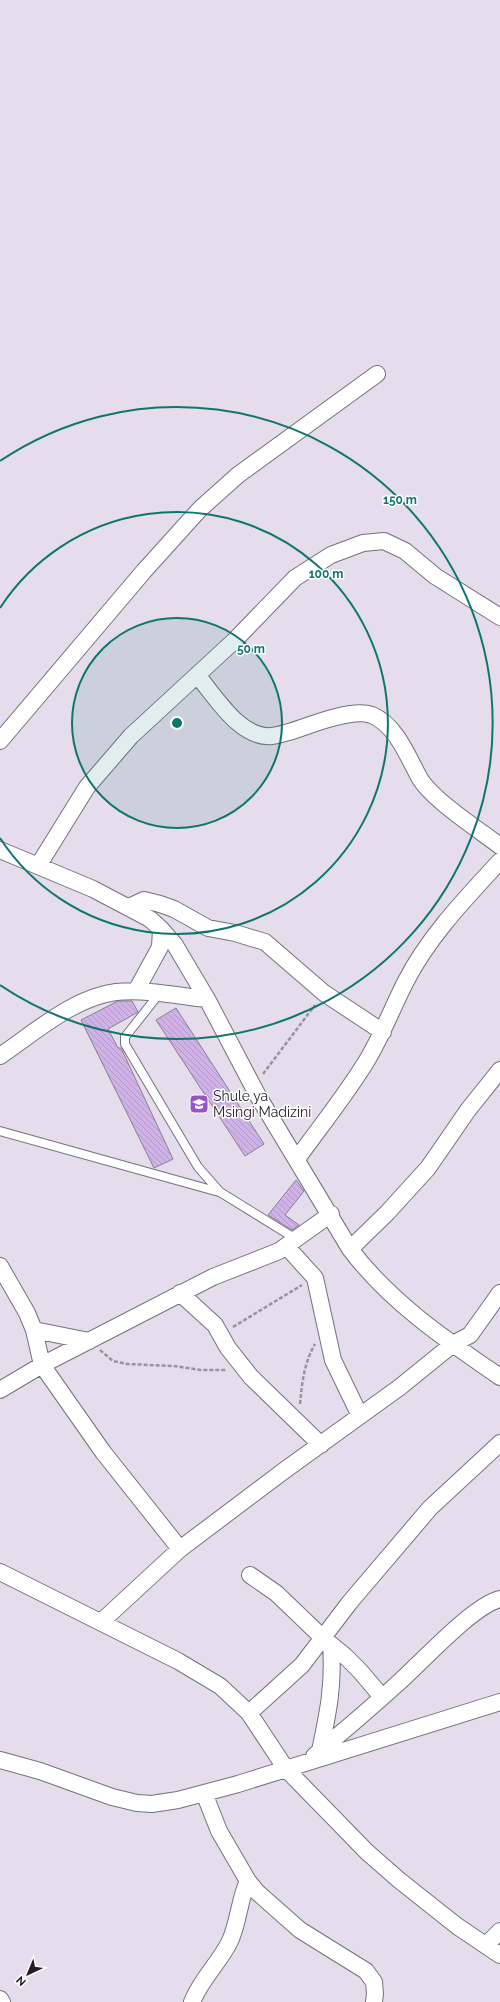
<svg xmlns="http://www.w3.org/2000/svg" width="500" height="2002" viewBox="0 0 500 2002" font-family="Raleway,sans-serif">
  <defs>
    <pattern id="building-back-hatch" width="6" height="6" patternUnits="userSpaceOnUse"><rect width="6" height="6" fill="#d0b2e8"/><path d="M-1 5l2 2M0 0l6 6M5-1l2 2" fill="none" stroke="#b299c7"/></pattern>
  </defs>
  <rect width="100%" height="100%" fill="#e5ddec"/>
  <path fill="url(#building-back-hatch)" stroke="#87808d" d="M118,1001H132L138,1012L108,1029L118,1048H121L173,1159L154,1168L81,1020Z
    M176,1008L264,1144L245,1156L156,1020Z
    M296,1180L304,1191L285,1215L299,1225L292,1230L268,1215Z"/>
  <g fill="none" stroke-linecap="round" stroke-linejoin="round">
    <defs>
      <path id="service" d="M159,994L125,1037V1044L198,1167L220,1192L296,1239
        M0,1131L219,1192"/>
      <path id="minor" d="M197,675C216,697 240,739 272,736C290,734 317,721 336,717C347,714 361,711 372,715C396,725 408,757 419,777C431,799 479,830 500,846
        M0,741L144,571L200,509L238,475L377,374
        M0,850L93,889L150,919L161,929L175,945L207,999L258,1096L350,1249C390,1302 446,1340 500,1377
        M38,866L87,787L131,736L234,641L295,578L331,555L363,543L384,541L405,551L435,576L500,617
        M129,907L144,900L160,904L174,909L208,928L235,933L265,942L324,993L383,1032
        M136,991L160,947L161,929
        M0,1056C34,1033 74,997 116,992C146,989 178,996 207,999
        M297,1159C320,1127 345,1096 366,1062C382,1036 392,1008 406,981C429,936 466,898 500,861
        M287,1247L315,1278L333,1360L360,1416
        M350,1249L387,1213L428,1168L468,1110L500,1070
        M0,1266L27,1313L34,1330L42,1365L103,1452L180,1549
        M180,1293L215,1325L228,1348L251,1377L321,1445
        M34,1330L89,1341
        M0,1390L42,1365L213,1277L279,1251L331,1214
        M0,1572L178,1661L220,1686L249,1713L286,1769L367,1852L399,1880L457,1926L500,1955
        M250,1575L276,1593L323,1638L345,1656L360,1671L382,1697
        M101,1622L180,1549L285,1470L400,1387L453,1344L470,1335L500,1293
        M249,1713L302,1665L350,1602L430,1508L500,1443
        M320,1751C328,1713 334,1685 331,1645
        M314,1756C342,1732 370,1709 397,1684C421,1663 472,1606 500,1599
        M0,1760L40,1771L112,1797L137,1803L152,1804L178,1800L238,1784L500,1702
        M204,1793L219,1831L248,1881L257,1892L300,1930L366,1971L374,1982L375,1994L374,2002
        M486,1945L500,1931
        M0,1999L2,2002
        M192,2002C201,1979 220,1962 230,1941C239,1921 239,1900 248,1881"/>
    </defs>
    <use href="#service" stroke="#76707c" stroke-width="10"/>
    <use href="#minor" stroke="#76707c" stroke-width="18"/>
    <path stroke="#99939e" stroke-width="2.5" stroke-dasharray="4 2" stroke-linecap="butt" d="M263,1074L315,1005
      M233,1327L302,1285
      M100,1350L113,1361L127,1364L174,1366L201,1370H226
      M300,1404C302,1383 304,1363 315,1344"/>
    <use href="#service" stroke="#fff" stroke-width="8"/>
    <use href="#minor" stroke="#fff" stroke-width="16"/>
  </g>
  <circle cx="177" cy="723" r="105" fill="#0f766e" fill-opacity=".12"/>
  <g fill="none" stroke="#0f766e" stroke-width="2">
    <circle cx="177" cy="723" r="105"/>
    <path d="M0 608A211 211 0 1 1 0 838"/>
    <path d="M0 461A316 316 0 1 1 0 985"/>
  </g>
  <defs>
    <symbol id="school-square" viewBox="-11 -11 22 22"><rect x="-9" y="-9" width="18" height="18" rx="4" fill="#9954c8" stroke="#fff"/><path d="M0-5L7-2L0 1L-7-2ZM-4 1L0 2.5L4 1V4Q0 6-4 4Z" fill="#fff"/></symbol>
  </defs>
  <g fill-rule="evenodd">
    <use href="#school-square" x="188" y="1093" width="22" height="22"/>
  </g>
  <g text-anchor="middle" stroke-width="3" stroke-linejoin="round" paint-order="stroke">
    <g font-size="14" fill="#201e23" stroke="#fff" text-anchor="start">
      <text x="213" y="1101">Shule ya<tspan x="213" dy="16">Msingi Madizini</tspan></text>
    </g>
  </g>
  <circle cx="177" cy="723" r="6" fill="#0f766e" stroke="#fff" stroke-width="2"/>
  <g font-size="12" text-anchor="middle" font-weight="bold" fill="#0f766e" stroke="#fff" stroke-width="3" stroke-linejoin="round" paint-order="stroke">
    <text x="400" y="504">150 m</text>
    <text x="326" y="578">100 m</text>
    <text x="251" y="653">50 m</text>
  </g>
  <g transform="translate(28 1974) rotate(224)" stroke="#ffffff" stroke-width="3" paint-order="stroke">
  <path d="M0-3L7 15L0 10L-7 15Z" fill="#201e23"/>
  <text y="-6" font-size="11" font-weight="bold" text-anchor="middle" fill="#201e23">N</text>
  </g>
</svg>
